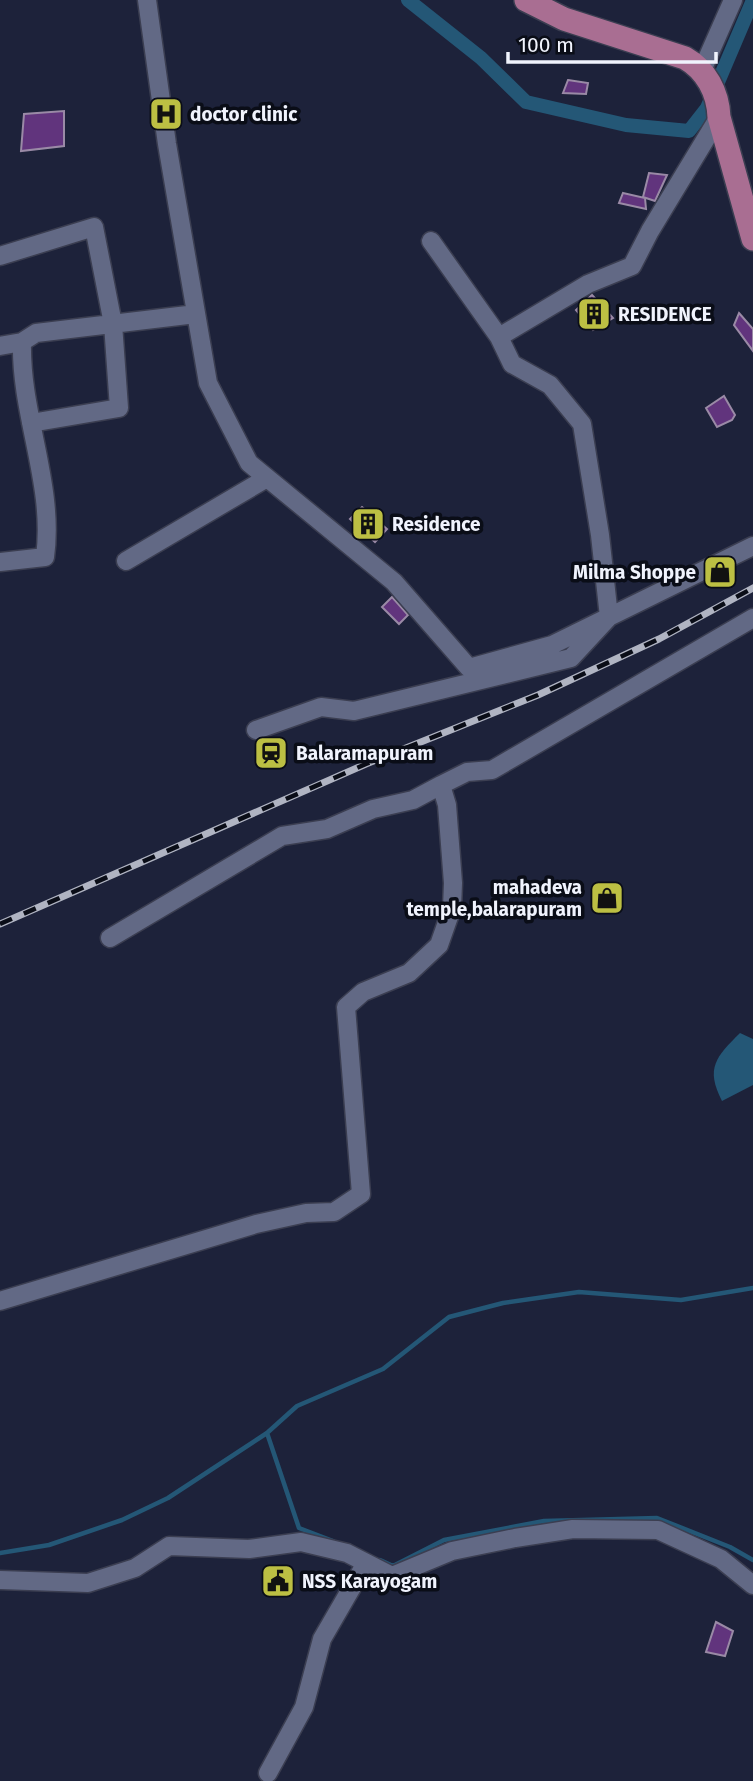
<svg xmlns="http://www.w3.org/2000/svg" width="753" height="1781" viewBox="0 0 753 1781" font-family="'Fira Sans',sans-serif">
  <rect width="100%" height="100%" fill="#1d223a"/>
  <path fill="#245776" d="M740,1033L753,1039V1085L722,1101C705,1068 716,1057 740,1033Z"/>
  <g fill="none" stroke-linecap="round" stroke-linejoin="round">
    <path stroke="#245776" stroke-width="4.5" d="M267,1433L299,1528L333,1541
      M0,1553L49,1545L122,1520L168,1498L267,1433L297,1406L383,1369L449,1317L503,1303L579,1292L681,1300L753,1288
      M380,1560L393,1566L444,1540L544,1521L657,1518L730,1547L753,1560"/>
    <path stroke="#245776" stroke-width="14" d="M408,0L481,58L526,102L626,125L689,131L707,108L753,0"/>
  </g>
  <path fill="#61347d" stroke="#9a8aa6" stroke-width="2" d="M568,80L588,83L586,94L563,93Z
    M64,111V146L21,151L24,114Z
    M649,173L667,175L655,201L643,197Z
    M623,193L645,198L646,209L619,203Z
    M592,295L613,318L593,330L576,310Z
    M739,313L753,329V351L734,325Z
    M724,396L735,415L732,420L717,427L706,408Z
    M362,507L387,529L375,542L350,519Z
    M392,597L408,615L399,624L382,607Z
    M716,1622L733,1631L725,1656L706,1652Z"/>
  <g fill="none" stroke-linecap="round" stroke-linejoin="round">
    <defs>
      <path id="minor" d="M147,0L167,144L208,383L249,463L394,582L469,668L552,645L753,546
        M703,68L733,0
        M431,241L499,337
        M0,256L94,227L113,324L119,408L31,423
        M0,346L22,342
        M126,561L267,478
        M0,562L45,557C55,485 20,414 22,342L36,333L196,314
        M256,730L321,707L354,711L571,658L609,617L600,535L582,424L550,385L512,364L499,337L588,284L632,266L650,231L719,117
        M110,938L282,836L327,829L373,809L413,800L441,785
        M0,1301L256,1224L306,1213L334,1212L361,1194L346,1007L363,992L409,973L439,945L452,908L453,883L447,805L441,785L467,772L492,770L753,618
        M0,1580L88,1583L135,1568L169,1546L249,1549L301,1542L347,1553L392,1576L452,1551L515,1538L573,1529L658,1530L721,1559L753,1585
        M268,1773L304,1707L322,1639L366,1563"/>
      <path id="major" d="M526,0L564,19L685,58C706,70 718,92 719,117L753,239"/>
    </defs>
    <use href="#minor" stroke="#3b3e51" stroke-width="21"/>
    <use href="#major" stroke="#3b3e51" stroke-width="26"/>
    <use href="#minor" stroke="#626985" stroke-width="18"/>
    <use href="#major" stroke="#a96e92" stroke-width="23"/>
    <defs>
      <path id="rail" d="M0,924L366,764L538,695L659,639L753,588"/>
    </defs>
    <use href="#rail" stroke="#b0b4c2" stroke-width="7"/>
    <use href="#rail" stroke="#0a0d17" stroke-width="4.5" stroke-dasharray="13" stroke-linecap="butt"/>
  </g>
  <defs>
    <symbol id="hospital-square" viewBox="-11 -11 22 22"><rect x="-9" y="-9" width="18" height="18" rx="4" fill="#bcbf43" stroke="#0a0d17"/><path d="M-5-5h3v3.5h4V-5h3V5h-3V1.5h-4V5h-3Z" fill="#111"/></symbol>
    <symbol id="building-square" viewBox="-11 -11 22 22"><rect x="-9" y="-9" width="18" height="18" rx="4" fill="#bcbf43" stroke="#0a0d17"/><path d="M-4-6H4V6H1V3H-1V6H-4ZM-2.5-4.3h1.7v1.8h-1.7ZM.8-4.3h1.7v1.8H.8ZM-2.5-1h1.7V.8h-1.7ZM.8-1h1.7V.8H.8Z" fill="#111"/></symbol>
    <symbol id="shop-square" viewBox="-11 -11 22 22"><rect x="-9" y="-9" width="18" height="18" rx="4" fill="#bcbf43" stroke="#0a0d17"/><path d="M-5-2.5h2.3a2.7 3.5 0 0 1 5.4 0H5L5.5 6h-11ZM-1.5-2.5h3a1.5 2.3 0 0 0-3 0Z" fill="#111"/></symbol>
    <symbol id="station-square" viewBox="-11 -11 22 22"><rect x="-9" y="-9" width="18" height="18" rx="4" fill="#bcbf43" stroke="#0a0d17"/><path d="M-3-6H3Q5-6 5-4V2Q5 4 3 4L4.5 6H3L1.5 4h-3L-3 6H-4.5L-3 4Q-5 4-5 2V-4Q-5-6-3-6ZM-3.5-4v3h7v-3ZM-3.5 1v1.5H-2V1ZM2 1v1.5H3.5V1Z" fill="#111"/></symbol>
    <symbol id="civic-square" viewBox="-11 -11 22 22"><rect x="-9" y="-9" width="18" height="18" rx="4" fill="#bcbf43" stroke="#0a0d17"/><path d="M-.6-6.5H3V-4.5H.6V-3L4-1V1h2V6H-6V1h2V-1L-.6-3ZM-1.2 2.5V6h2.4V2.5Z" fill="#111"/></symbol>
  </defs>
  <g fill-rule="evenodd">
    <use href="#hospital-square" x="147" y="95" width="38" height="38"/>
    <use href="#building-square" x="575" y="295" width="38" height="38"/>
    <use href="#building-square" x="349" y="505" width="38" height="38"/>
    <use href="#shop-square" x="701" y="553" width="38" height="38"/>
    <use href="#station-square" x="252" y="734" width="38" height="38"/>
    <use href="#shop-square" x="588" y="879" width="38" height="38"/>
    <use href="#civic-square" x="259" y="1562" width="38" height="38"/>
  </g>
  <g text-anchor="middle" stroke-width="7" stroke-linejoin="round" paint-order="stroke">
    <g font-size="19" font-weight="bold" fill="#f0f3fd" stroke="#0a0d17" text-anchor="start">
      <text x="190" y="121">doctor clinic</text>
      <text x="618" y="321">RESIDENCE</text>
      <text x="392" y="531">Residence</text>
      <text x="696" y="579" text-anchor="end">Milma Shoppe</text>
      <text x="296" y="760">Balaramapuram</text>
      <text x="582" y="894" text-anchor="end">mahadeva<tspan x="582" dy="22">temple,balarapuram</tspan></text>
      <text x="302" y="1588">NSS Karayogam</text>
    </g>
  </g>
  <path d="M508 52v10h208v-10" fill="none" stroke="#f0f3fd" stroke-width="3.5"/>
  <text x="518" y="52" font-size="21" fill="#f0f3fd" stroke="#0a0d17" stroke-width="5" paint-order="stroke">100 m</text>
</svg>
